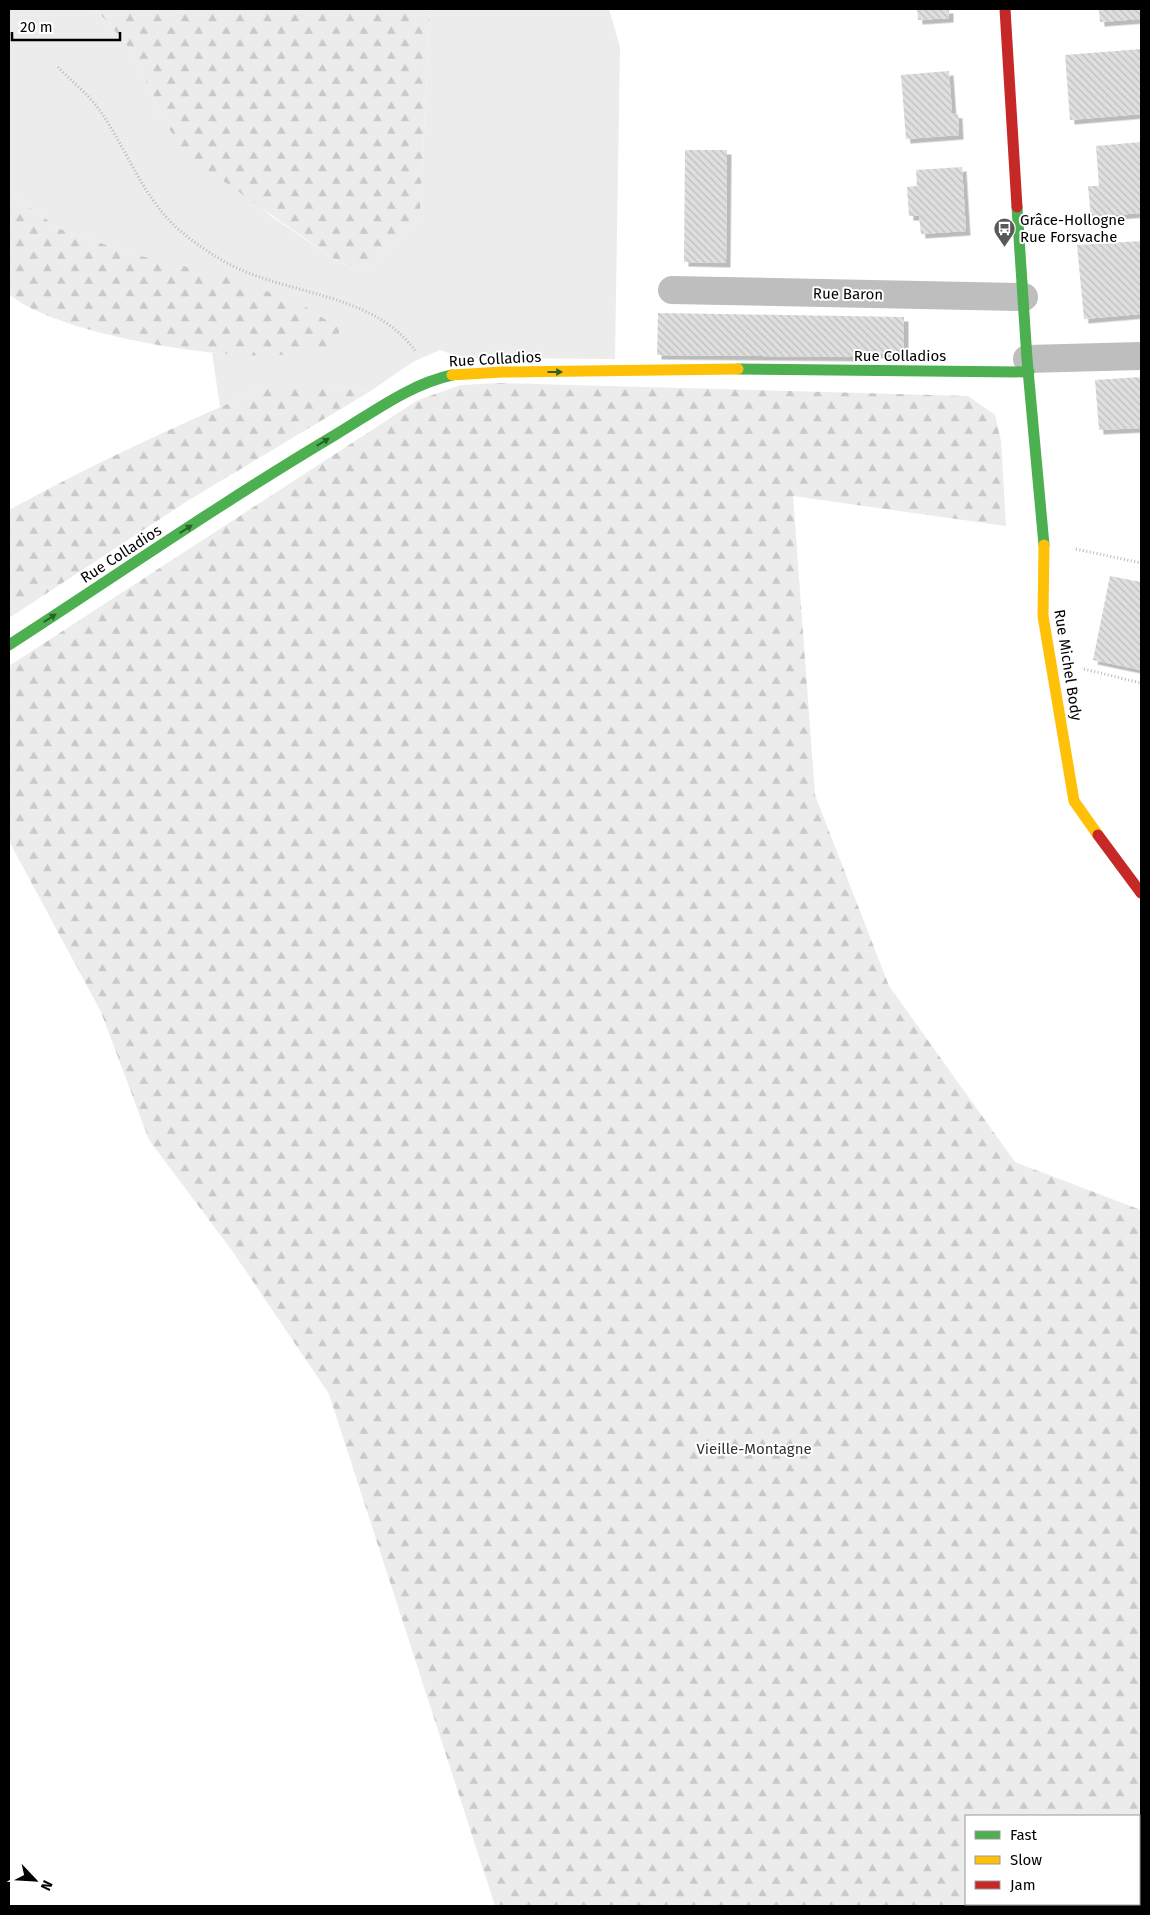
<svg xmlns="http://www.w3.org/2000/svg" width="1150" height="1915" viewBox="0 0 1150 1915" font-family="'Fira Sans',sans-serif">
  <defs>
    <pattern id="forest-firs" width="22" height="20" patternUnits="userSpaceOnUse" patternTransform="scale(1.25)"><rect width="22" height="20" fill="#ececec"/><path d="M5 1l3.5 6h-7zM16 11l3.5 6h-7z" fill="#c9c9c9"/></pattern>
    <pattern id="building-back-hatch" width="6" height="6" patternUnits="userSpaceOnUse" patternTransform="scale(1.25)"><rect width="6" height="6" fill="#dfdfdf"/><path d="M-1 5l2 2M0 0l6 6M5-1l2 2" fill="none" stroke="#bebebe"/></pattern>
    <filter id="shadow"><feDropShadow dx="4.5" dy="4.5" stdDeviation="0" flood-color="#0004"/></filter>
  </defs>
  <rect width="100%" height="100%" fill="#fff"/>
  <path fill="#ececec" d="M9,9H92L104,18L135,55L161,116L271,216L340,263L372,269L420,215L430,9H609L620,47L615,359L462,358L440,350L413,362L369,392L329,385H271L220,407L212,353L280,355L136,255L60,229L9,193Z"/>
  <path fill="url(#forest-firs)" fill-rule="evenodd" d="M92,9H430L420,215L372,269L340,263L186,155L161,116L135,55L104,18Z
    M9,193L60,229L136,255L226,276L301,304L340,329L334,346C316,349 298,353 281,355C219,360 55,334 9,294Z
    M498,383L968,396L995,415L1001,441L1006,526L793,496L815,795L889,986L1015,1162L1141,1210V1906H495L329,1394L233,1252L149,1140L101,1012L9,841V666L418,400L461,385ZM966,1816H1139V1904H966Z
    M271,385H329L369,392L189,500L9,618V510C94,463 182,423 271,385Z"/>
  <path fill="url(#building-back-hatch)" filter="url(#shadow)" d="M917,9H949V18L918,20Z
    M1099,9H1141V19L1100,22Z
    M1141,49V114L1070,120L1065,55Z
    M949,71L952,113L958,114L959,135L906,139L901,75Z
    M1141,142V213L1091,217L1088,186H1099L1096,146Z
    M685,150H727L726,263L684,262Z
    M962,167L966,231L921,234L919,216H909L907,187L917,186L916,170Z
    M1141,241V314L1084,319L1077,245Z
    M658,313L904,317V353L863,354V357L657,355Z
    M1141,377V428L1099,430L1095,380Z
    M1110,576L1141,582V670L1093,660Z"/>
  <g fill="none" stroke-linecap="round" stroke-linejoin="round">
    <path stroke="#b9b9b9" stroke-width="3" stroke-dasharray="1 2.5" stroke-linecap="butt" d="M58,67C71,81 87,93 98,108C124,144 139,188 169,220C183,235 202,248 220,259C280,296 373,290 416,352
      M1076,549L1141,563
      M1084,669L1141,683"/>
    <path stroke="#bebebe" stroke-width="28" d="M672,290L1024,297
      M1027,359L1141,356"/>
    <path stroke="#4caf50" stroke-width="11" d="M1017,207L1027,359L1044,545
      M738,369L1029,372
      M9,645C117,575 224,501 335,435C372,413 410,384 452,375"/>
    <path stroke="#ffc107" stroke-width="11" d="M452,375L502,372L738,369
      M1044,545L1043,616L1074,801L1098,835"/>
    <path stroke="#c62828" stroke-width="11" d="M1005,9L1017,207
      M1098,835L1141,893"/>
  </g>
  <defs><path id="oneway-solid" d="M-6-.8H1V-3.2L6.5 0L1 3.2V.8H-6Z" transform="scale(1.25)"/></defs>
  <g fill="#2a602c">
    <use href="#oneway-solid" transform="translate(555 372)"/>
    <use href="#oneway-solid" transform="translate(323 442) rotate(-31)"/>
    <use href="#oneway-solid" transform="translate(186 529) rotate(-33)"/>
    <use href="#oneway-solid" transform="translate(50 618) rotate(-33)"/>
  </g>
  <defs>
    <symbol id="bus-pin" viewBox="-11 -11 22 30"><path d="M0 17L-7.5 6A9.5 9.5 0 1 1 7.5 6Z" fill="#595959" stroke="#fff"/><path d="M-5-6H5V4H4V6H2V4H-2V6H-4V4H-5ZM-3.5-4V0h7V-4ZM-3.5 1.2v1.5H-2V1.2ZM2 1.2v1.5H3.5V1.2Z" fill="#fff"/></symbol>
  </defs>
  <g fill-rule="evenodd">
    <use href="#bus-pin" x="992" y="216" width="25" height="34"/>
  </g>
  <g text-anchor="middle" stroke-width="4" stroke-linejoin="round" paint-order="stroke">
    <g font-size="15" fill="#000" stroke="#fff" text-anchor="start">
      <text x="1020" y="225">Grâce-Hollogne<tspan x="1020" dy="17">Rue Forsvache</tspan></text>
    </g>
    <g font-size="15" fill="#000" stroke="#fff">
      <text transform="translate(848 294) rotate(1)" y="5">Rue Baron</text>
      <text x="900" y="361">Rue Colladios</text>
      <text transform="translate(495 359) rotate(-3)" y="5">Rue Colladios</text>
      <text transform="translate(121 554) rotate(-33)" y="5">Rue Colladios</text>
      <text transform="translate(1068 665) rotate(81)" y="5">Rue Michel Body</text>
    </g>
    <g font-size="15" fill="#333" stroke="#fff">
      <text x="754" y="1454">Vieille-Montagne</text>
    </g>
  </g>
  <rect width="1150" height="1915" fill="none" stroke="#000000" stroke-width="20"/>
  <rect x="965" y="1815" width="175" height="90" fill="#ffffff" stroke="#999999"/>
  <rect x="975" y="1831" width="25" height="8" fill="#4caf50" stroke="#999999"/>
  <text x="1010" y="1840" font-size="15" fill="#000000">Fast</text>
  <rect x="975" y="1856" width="25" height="8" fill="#ffc107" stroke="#999999"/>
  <text x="1010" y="1865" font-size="15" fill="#000000">Slow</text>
  <rect x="975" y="1881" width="25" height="8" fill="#c62828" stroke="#999999"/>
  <text x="1010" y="1890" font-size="15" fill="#000000">Jam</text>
  <g transform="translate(35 1880) rotate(115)" stroke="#ffffff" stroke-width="4" paint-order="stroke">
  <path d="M0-4L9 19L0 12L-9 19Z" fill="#000000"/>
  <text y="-8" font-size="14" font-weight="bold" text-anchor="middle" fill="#000000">N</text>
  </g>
  <path d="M12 32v8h108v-8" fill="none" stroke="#000000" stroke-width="2.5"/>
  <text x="20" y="32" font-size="15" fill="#000000" stroke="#ffffff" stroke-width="4" paint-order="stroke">20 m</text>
</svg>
